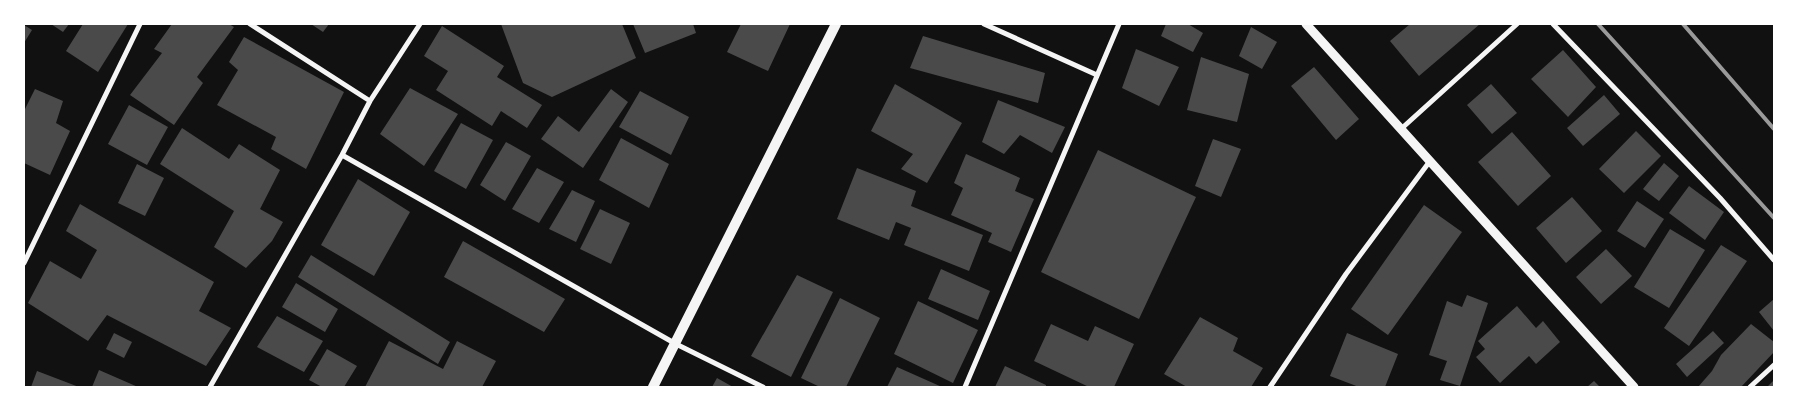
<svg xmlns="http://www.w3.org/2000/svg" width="1798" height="411" viewBox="0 0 1798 411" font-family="'PT Sans Narrow',sans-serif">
  <rect width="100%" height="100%" fill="#111"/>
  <path fill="#4a4a4a" d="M51,24H69L63,32Z
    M83,24H128L98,72L66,51Z
    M172,24H229L234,27L197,77L203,83L174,125L130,95L162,53L154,49Z
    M311,24H329L323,32Z
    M501,24H622L636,58L552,97L523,83Z
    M633,24H693L696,33L645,53Z
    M741,24H790L768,71L727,52Z
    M1166,24H1188L1203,33L1193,52L1161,36Z
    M1410,24H1480L1419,76L1390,41Z
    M24,25L32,30L24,43Z
    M442,26L504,66L497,77L542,105L527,128L501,111L492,126L436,90L448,71L424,56Z
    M1251,27L1277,42L1262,69L1239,56Z
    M923,36L1045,73L1038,103L910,68Z
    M244,37L344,92L306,169L271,149L276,137L217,105L238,70L229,62Z
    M1136,49L1179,67L1159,106L1122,88Z
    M1563,50L1596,87L1568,117L1531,79Z
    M1201,57L1249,74L1237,122L1187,110Z
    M1314,67L1359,119L1336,140L1291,86Z
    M895,84L962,123L927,183L901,169L913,154L871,131Z
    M1491,84L1517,113L1492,134L1467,105Z
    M410,88L458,114L424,166L380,134Z
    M35,89L63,101L56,123L70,131L50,175L24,163V111Z
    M611,89L628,102L583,168L541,139L558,116L579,132Z
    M640,91L689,117L671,155L619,127Z
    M1604,95L1620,114L1583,146L1567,128Z
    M998,100L1065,127L1052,153L1020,135L1004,154L982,142Z
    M129,105L168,127L147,165L108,144Z
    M461,123L493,140L466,189L434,171Z
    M182,128L229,159L239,144L280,170L260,209L283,222L272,241L246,268L214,247L234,211L160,164Z
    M1636,131L1661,156L1624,193L1599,169Z
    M1512,132L1551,176L1518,206L1478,162Z
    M621,138L669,164L649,208L599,180Z
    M1213,139L1241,149L1221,197L1195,186Z
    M506,142L531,156L505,201L480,185Z
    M1098,150L1196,197L1139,319L1041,272Z
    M966,154L1020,178L1015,191L1034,199L1011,252L988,242L992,233L951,215L963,188L954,183Z
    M1664,163L1679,176L1659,201L1643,189Z
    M137,164L164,178L145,216L118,203Z
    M537,168L564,182L539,223L512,209Z
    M857,168L916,191L911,206L983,235L969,271L904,245L911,228L896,222L889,240L837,219Z
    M358,179L410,212L374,276L321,245Z
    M1689,186L1724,212L1705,240L1669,213Z
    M572,190L595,201L576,242L549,229Z
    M1572,197L1602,231L1566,263L1536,228Z
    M1637,201L1664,219L1645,248L1617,231Z
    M80,204L214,282L199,311L231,328L206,366L107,315L88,341L28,303L50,261L81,279L97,250L66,231Z
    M1424,205L1462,232L1388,335L1351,309Z
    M600,209L630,223L611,264L580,249Z
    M1670,229L1705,250L1669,308L1634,287Z
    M463,241L565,299L544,332L444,277Z
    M1721,245L1747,261L1689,346L1664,328Z
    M1606,249L1632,276L1601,304L1576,277Z
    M311,255L450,342L438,364L298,277Z
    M941,269L990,291L978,320L928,299Z
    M797,275L833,292L791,377L751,356Z
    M296,283L338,309L325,332L282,307Z
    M1467,295L1488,303L1460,386L1440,380L1447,361L1429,355L1447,301L1462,307Z
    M840,298L880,318L846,387H820L801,378Z
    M1774,299V331L1759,312Z
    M918,301L978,330L953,383L894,354Z
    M1517,306L1536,328L1543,321L1560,342L1536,364L1529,356L1500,383L1476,357L1485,349L1478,341Z
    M277,316L323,341L304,372L257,347Z
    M1200,317L1238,338L1233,351L1263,368L1251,387H1187L1164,374Z
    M1051,324L1088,341L1095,326L1134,344L1114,387H1089L1034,361Z
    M1751,324L1774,342V352L1741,387H1698L1712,371L1721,355Z
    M1713,331L1724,343L1687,377L1676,364Z
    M114,333L132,342L124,358L106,349Z
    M1347,333L1398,354L1385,387H1359L1330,376Z
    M389,341L443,369L457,341L496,361L482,387H365Z
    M327,349L357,366L344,387H322L309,380Z
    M1005,366L1046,385V387H995Z
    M897,367L942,387H887Z
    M99,370L138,387H92Z
    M37,371L79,387H31Z
    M717,378L733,387H712Z
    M1774,380V387H1767Z
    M1594,381L1600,387H1587Z"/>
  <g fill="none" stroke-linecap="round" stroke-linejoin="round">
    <path stroke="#f5f5f5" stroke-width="5" d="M250,24L370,101
      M984,24L1097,75
      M1553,24L1720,198L1774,260
      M1401,129L1517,24
      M342,155L676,344L763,387
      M24,263L140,24
      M210,387L342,155L370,101L420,24
      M965,387L1119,24
      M1270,387L1346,274L1430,161
      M1750,387L1774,365"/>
    <path stroke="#f5f5f5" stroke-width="9" d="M1306,24L1634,387"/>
    <path stroke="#f5f5f5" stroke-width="10" d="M653,387L836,24"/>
    <path stroke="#9a9a9a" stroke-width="4" d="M1598,24L1774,218
      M1683,24L1774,129"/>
  </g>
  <rect width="1798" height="411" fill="none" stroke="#ffffff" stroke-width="50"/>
</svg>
